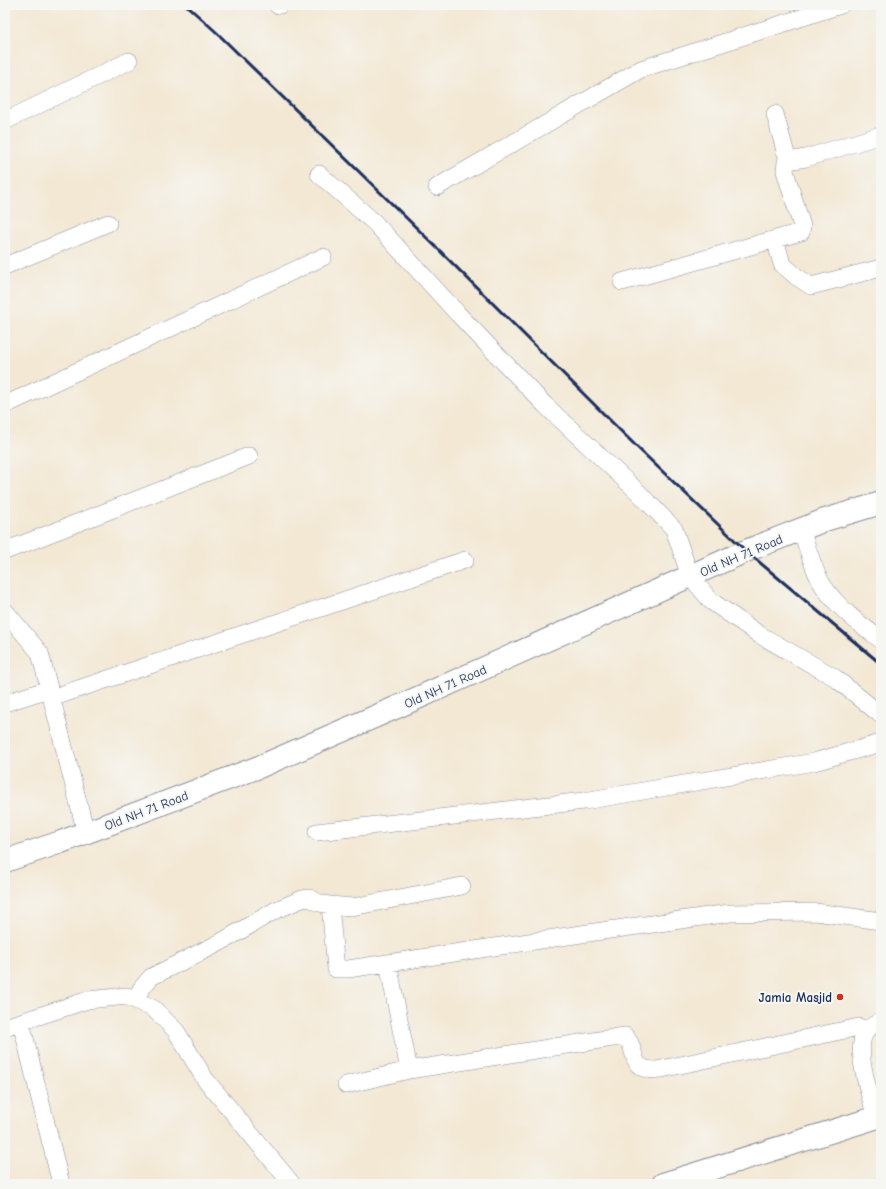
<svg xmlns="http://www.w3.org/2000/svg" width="886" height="1189" viewBox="0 0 886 1189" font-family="'Comic Neue',sans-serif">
  <rect width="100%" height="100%" fill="#f6f6f2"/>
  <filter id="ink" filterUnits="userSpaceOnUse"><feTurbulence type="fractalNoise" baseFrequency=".025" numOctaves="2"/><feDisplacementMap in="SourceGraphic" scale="8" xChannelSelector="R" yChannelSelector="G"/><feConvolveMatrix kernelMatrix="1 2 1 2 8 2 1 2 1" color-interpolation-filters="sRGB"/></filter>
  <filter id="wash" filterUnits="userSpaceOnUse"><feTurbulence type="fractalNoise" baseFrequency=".012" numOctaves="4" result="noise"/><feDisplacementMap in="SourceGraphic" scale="16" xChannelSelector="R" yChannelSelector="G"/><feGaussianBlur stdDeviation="0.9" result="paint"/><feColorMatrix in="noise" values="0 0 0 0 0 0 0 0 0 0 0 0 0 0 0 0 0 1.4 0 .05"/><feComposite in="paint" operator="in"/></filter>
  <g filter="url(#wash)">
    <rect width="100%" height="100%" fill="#f3e8d4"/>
  </g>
  <g filter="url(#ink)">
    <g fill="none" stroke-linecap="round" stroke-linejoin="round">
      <defs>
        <path id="street" d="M277,5H280
          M775,114L786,154L789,159L794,160L806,158L881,135
          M5,121L129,61
          M319,174L375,223L458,314L545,405L638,492L674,529L690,576L711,601L760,635L834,677L881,715
          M437,187L641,69L841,5
          M775,239L782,264L797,277L811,286L881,268
          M5,266L108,223
          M622,282L801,232L802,226L785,171L786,162L789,159
          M5,405L323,257
          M801,529C807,546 814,573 824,587C839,609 861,625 881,640
          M5,551L249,456
          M5,611L40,653L86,833
          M51,698L465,560
          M5,703L49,689
          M317,832L584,801L814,762L881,743
          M330,905L336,969H348L588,933L730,913L815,912L881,921
          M136,1000L141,989L151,977L221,942L276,910L302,899L310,898L319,903L330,905L352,907L462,886
          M21,1022L61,1184
          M5,1027L88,1000L127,996L154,1009L176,1031L205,1079L292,1184
          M409,1070L625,1036C640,1051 626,1070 657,1070L859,1027L866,1030
          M346,1085L409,1070L388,963
          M876,1118C871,1097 853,1049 866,1031C869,1027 876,1024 881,1021"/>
        <path id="secondary" d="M663,1184L881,1116"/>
        <path id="primary" d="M5,861L61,842L259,767L404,704L746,551L825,520L881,503"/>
      </defs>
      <use href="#street" stroke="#878c99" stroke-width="18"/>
      <use href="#secondary" stroke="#878c99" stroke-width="24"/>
      <use href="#primary" stroke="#878c99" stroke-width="24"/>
      <use href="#street" stroke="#fff" stroke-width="17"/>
      <use href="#secondary" stroke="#fff" stroke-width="22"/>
      <use href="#primary" stroke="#fff" stroke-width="22"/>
      <path stroke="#1b2f5e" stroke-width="3" d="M186,5L215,31L433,244L641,451L746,551L881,664"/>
    </g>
  </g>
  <circle fill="#c8321e" stroke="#f6f6f2" stroke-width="1.5" cx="840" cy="997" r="4"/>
  <g text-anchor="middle" stroke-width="4" stroke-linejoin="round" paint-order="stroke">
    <g font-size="13" fill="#1b2f5e" stroke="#f6f6f2">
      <text transform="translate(741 555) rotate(-23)" y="5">Old NH 71 Road</text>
      <text transform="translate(445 686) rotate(-24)" y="5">Old NH 71 Road</text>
      <text transform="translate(146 810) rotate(-21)" y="5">Old NH 71 Road</text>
    </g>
    <g font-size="13" font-weight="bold" fill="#1b2f5e" stroke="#f6f6f2" text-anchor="end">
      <text x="832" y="1002">Jamia Masjid</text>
    </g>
  </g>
  <rect width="886" height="1189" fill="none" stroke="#f6f6f2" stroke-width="20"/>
</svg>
